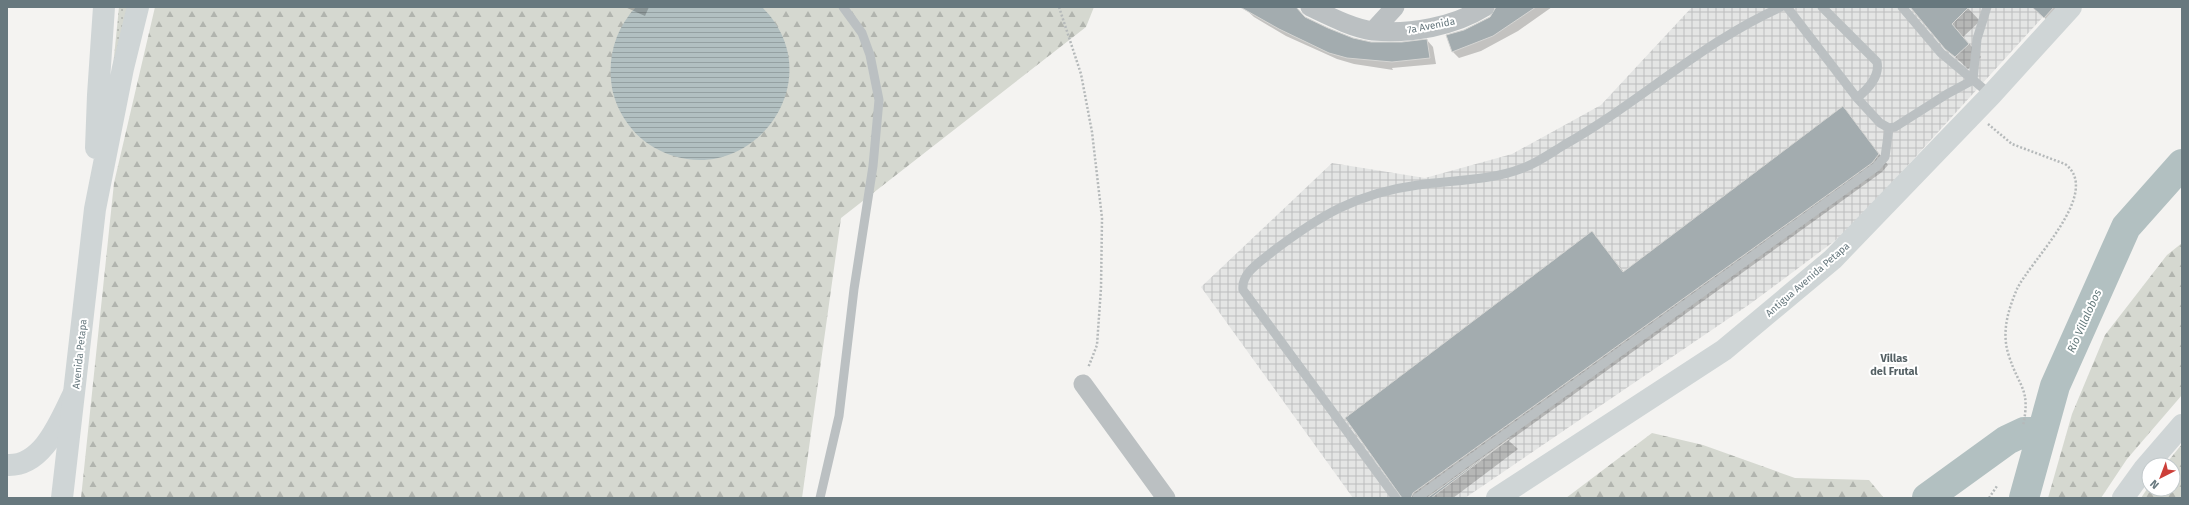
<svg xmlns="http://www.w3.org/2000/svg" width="2189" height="505" viewBox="0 0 2189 505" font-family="'Fira Sans',sans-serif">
  <defs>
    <pattern id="industrial-grid" width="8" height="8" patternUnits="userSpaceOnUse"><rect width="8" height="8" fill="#e4e5e4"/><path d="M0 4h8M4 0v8" fill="none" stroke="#bdbebe"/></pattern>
    <pattern id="forest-firs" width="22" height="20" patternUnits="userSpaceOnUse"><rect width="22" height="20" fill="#d5d8d0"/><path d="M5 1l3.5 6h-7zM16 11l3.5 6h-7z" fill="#b1b4ae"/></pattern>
    <pattern id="park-dots" width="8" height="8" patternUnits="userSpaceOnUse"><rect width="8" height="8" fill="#d5d8d0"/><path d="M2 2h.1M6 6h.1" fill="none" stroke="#b1b4ae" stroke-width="1.8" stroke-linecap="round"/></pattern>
    <pattern id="water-rules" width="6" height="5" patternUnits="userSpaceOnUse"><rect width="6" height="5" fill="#b2c0c1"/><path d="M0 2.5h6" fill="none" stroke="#95a1a2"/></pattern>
  </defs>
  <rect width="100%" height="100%" fill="#f4f3f1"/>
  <path fill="url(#industrial-grid)" d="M1692,7H2052L1848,231L1750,304L1465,498H1353L1201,287L1332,163L1425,178L1512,154L1601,105Z"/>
  <path fill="url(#forest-firs)" d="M155,7H1094L1086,27L841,218L802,498H81L114,183Z
    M2182,243V395L2127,459L2101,498H2048L2072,414L2105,335L2167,255Z
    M1652,433L1703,445L1795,478L1869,480L1884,498H1566Z
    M2182,444V498H2141L2149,486V489H2173V465H2165Z"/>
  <path fill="url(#park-dots)" d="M119,7H129L113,67Z"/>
  <path fill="url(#water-rules)" d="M636,7H762C839,84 739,205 647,143C629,130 616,109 612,88C607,58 615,29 636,7Z"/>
  <path fill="#0003" d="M625,7H649L645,16Z
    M1243,7H1291L1306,19L1358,47L1363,41L1388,44L1427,40L1433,47L1436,64L1392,68L1393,70L1354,64L1337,59L1286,36L1254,17Z
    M1496,7H1552L1518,31L1481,51L1459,58L1453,52L1447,36L1464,31L1491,17L1496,13Z
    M1911,7H1967L1980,21L1963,37L1981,57L1968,69L1946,48Z
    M2033,7H2073L2054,27Z
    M1843,108L1888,165L1882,172L1509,441L1518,449L1453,498H1403L1592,233L1624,272Z"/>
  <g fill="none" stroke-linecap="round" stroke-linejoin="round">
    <path stroke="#b2c0c1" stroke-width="30" d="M1927,498L2007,440L2024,432H2042
      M2024,498L2055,386L2126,227L2182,164"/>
  </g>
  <path fill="#a3acaf" stroke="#d5d5d3" d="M1240,7H1296L1305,17L1328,28L1353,38L1371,42H1402L1427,39L1430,58L1392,62L1347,58L1329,53L1279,29Z
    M1496,7H1536L1493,36L1452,52L1446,35L1464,30L1490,17Z
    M1910,7H1969L1952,24L1969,44L1955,57L1945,49Z
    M2032,7H2054L2044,18Z
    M1843,106L1879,154L1872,163L1413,493L1411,498H1402L1345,418L1592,231L1623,272Z
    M1509,439L1431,498H1427Z"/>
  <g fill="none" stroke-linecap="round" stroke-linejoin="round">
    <path stroke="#b5b9ba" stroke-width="2.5" stroke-dasharray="2 2" stroke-linecap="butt" d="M1059,7L1081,74L1092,132L1102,218L1101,288L1097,345L1088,368
      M1988,124L2012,144L2065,164C2103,192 2031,260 2017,289C2008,310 2001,333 2009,356C2019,388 2031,388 2023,426
      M1989,498L1997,486"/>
    <path stroke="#bbc0c2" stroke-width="9" d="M1787,7L1857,98L1880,123L1889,128L1895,127L1947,94L1973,80L1977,39L1987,7
      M1822,7L1877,62C1880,77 1868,89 1857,98
      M1902,7L1941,53L1991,95
      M820,498L839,416L854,289L873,166L879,100L870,55L862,33L843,7
      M1396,498L1243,290C1241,273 1260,262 1272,252C1319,216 1357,193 1418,185C1452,180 1490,181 1523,168C1537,163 1551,153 1564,145C1638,104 1702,42 1781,7
      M1417,498L1876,167L1885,157L1889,128"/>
    <path stroke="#bbc0c2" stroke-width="19" d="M1310,7C1329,16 1352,28 1373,31C1411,34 1453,27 1485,7
      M1373,31L1395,7
      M1083,384L1166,498"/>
    <path stroke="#cfd5d6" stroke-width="22" d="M7,465C43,467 60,421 73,395
      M1497,498L1724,350L1833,259L1991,95L2071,7
      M2123,498L2144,469L2182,425"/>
    <path stroke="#cfd5d6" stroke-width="22" d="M96,148L98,95L104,7
      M62,498L95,209L123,68L138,7"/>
  </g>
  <g text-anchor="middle" stroke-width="4" stroke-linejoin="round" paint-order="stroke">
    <g font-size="10" fill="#67787e" stroke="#fff">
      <text transform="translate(1431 25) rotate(-11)" y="4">7a Avenida</text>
      <text transform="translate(1807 279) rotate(-41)" y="4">Antigua Avenida Petapa</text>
      <text transform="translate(79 354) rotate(-84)" y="4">Avenida Petapa</text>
    </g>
    <g font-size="11" font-style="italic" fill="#63797b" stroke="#fff">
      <text transform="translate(2084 321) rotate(-66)" y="4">Río Villalobos</text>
    </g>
    <g font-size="11" font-weight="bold" fill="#546064" stroke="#fff">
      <text x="1894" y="362">Villas<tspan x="1894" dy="13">del Frutal</tspan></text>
    </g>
  </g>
  <rect width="2189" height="505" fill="none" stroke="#67787e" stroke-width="16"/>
  <g transform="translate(2161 477) rotate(222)"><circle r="19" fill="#ffffff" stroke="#c2c9cb"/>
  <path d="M0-3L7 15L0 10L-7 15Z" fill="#cc3f39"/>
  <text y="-6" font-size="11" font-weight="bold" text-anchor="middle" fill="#67787e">N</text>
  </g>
</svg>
